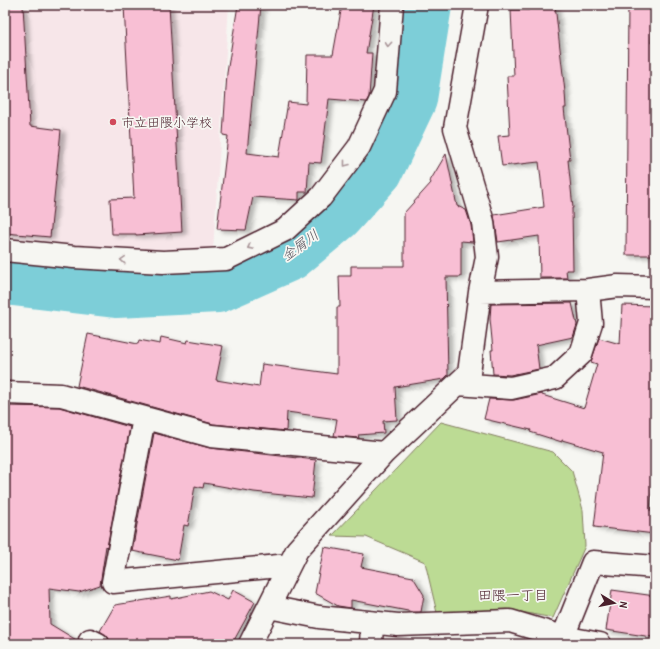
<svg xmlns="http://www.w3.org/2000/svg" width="660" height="649" viewBox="0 0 660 649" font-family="'Patrick Hand','Klee One',sans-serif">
  <defs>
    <filter id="shadow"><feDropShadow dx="4.5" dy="2.5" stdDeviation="2" flood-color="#0004"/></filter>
  </defs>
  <rect width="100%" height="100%" fill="#f6f6f2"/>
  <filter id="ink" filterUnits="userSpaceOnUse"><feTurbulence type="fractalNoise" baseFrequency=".025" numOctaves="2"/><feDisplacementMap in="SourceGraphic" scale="8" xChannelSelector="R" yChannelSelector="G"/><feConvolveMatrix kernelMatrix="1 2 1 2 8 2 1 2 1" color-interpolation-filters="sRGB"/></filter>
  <g filter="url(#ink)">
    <path fill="#f7e6e9" d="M5,5H229L213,251H99L5,238Z"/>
    <path fill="#bcdb94" stroke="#837d60" d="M441,422L553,452L572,471L583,510L585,546L553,618L506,609L437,613L425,562L366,537L332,536Z"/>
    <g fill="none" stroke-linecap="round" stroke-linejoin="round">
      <path stroke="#7dced8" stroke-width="50" d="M5,280L116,293L218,288L290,256L338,216L378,171L412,99L427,5"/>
    </g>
    <path fill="#f8bfd4" stroke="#4a1f2b" filter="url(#shadow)" d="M124,5H169L182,232L136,235V234H112L110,199L134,198Z
      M238,5H261L247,153L279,157L288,102L306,104L307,55H333L342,5H374L366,53H372L369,97L366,102L329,99L321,163L309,162L307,192H299V200L253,197L246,230L217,229L228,136L223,135L227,73Z
      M529,5H555L565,92L566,108H564L570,160H568L573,208H572L573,270H566L567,278H540L539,236L498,242L494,215L544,207L539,162L502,166L498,136L510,135L507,76H514L511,10H529Z
      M628,5H653L651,43H655V255H626Z
      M23,6L30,126L61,130L50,237L5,233V7Z
      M446,154L457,206L466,210L471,225L473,242L461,241V277H446L448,375L444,379L395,387L397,420L383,421L384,433L358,435L359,438L334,436L337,419L287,412L286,431L213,424L77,386L88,334L138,344L139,340L160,344L161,337L187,343L188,340L223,346L216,380L259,387L262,364L337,374V307H340L339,276H351V266H404V213L431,183L430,181Z
      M572,303L577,325L573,337L536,345L539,369L510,375L493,374L491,350H493L490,319L491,304Z
      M622,305L655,306V451L650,511H655V534L594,527L603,452L562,440V442L530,432L531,430L484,419L489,399L514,400L542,394V395L584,408L597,364L591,362L599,338L620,344Z
      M5,406L59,407L130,427L107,547L106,546L100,585L79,592L49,588L50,624L78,641L79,644H5Z
      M154,433L210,448L316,460L312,498L254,492L204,483L203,488L195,486L188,526L184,525L178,560L132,551Z
      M324,547L364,554L361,567L413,577L424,595L421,612H413L351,600V608L338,606L315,593Z
      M233,590L255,602L232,644H110L108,637L100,631L115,605L171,596V599L209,591L228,600Z
      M612,590L655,596V615L652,637L606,630Z"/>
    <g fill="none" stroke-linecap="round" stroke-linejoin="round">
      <defs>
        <path id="minor" d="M5,250L74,257L163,262L226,259L285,230L321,197L359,147L385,91L392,5
          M480,292L588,290L618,286L655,287
          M458,384L511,388L555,378L581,354L591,323L588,290
          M5,393L61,395L211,436L384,453
          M144,418L113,582L289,565
          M269,607L319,617L398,625L510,621L563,637L600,644
          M563,637L593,562L655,567
          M90,640L98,644
          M250,644L297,550L384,453L469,373L480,292L487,257L483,222L455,128L477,5
          M371,644L372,623"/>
      </defs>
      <use href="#minor" stroke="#4a1f2b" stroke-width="25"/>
      <use href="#minor" stroke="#f6f6f2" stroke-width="22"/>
    </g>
    <defs><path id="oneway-chevron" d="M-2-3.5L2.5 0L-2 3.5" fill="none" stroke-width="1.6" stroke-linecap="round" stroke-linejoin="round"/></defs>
    <g stroke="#a99598">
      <use href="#oneway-chevron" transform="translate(388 44) rotate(95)"/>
      <use href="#oneway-chevron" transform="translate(346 164) rotate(128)"/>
      <use href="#oneway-chevron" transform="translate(250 247) rotate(153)"/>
      <use href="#oneway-chevron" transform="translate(123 260) rotate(-176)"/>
    </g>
  </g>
  <circle fill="#d1495b" stroke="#f6f6f2" stroke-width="1.5" cx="113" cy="122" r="4"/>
  <g text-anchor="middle" stroke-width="3.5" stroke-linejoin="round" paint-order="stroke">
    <g font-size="13" fill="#4a1f2b" stroke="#f6f6f2" text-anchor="start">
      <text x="121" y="127">市立田隈小学校</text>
    </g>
    <g font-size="14" font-style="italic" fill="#59545f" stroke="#f6f6f2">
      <text transform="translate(300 245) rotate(-36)" y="5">金屑川</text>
    </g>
    <g font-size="14" fill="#4a1f2b" stroke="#f6f6f2">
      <text x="513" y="600">田隈一丁目</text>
    </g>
  </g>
  <rect width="660" height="649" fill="none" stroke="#f6f6f2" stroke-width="20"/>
  <rect x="10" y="10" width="640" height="629" fill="none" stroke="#4a1f2b" stroke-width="1.5" filter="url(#ink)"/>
  <g transform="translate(614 603) rotate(100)" stroke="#f6f6f2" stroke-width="3" paint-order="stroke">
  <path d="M0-3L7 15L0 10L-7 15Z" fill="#4a1f2b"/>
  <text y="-6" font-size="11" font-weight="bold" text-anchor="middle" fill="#4a1f2b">N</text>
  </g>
</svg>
